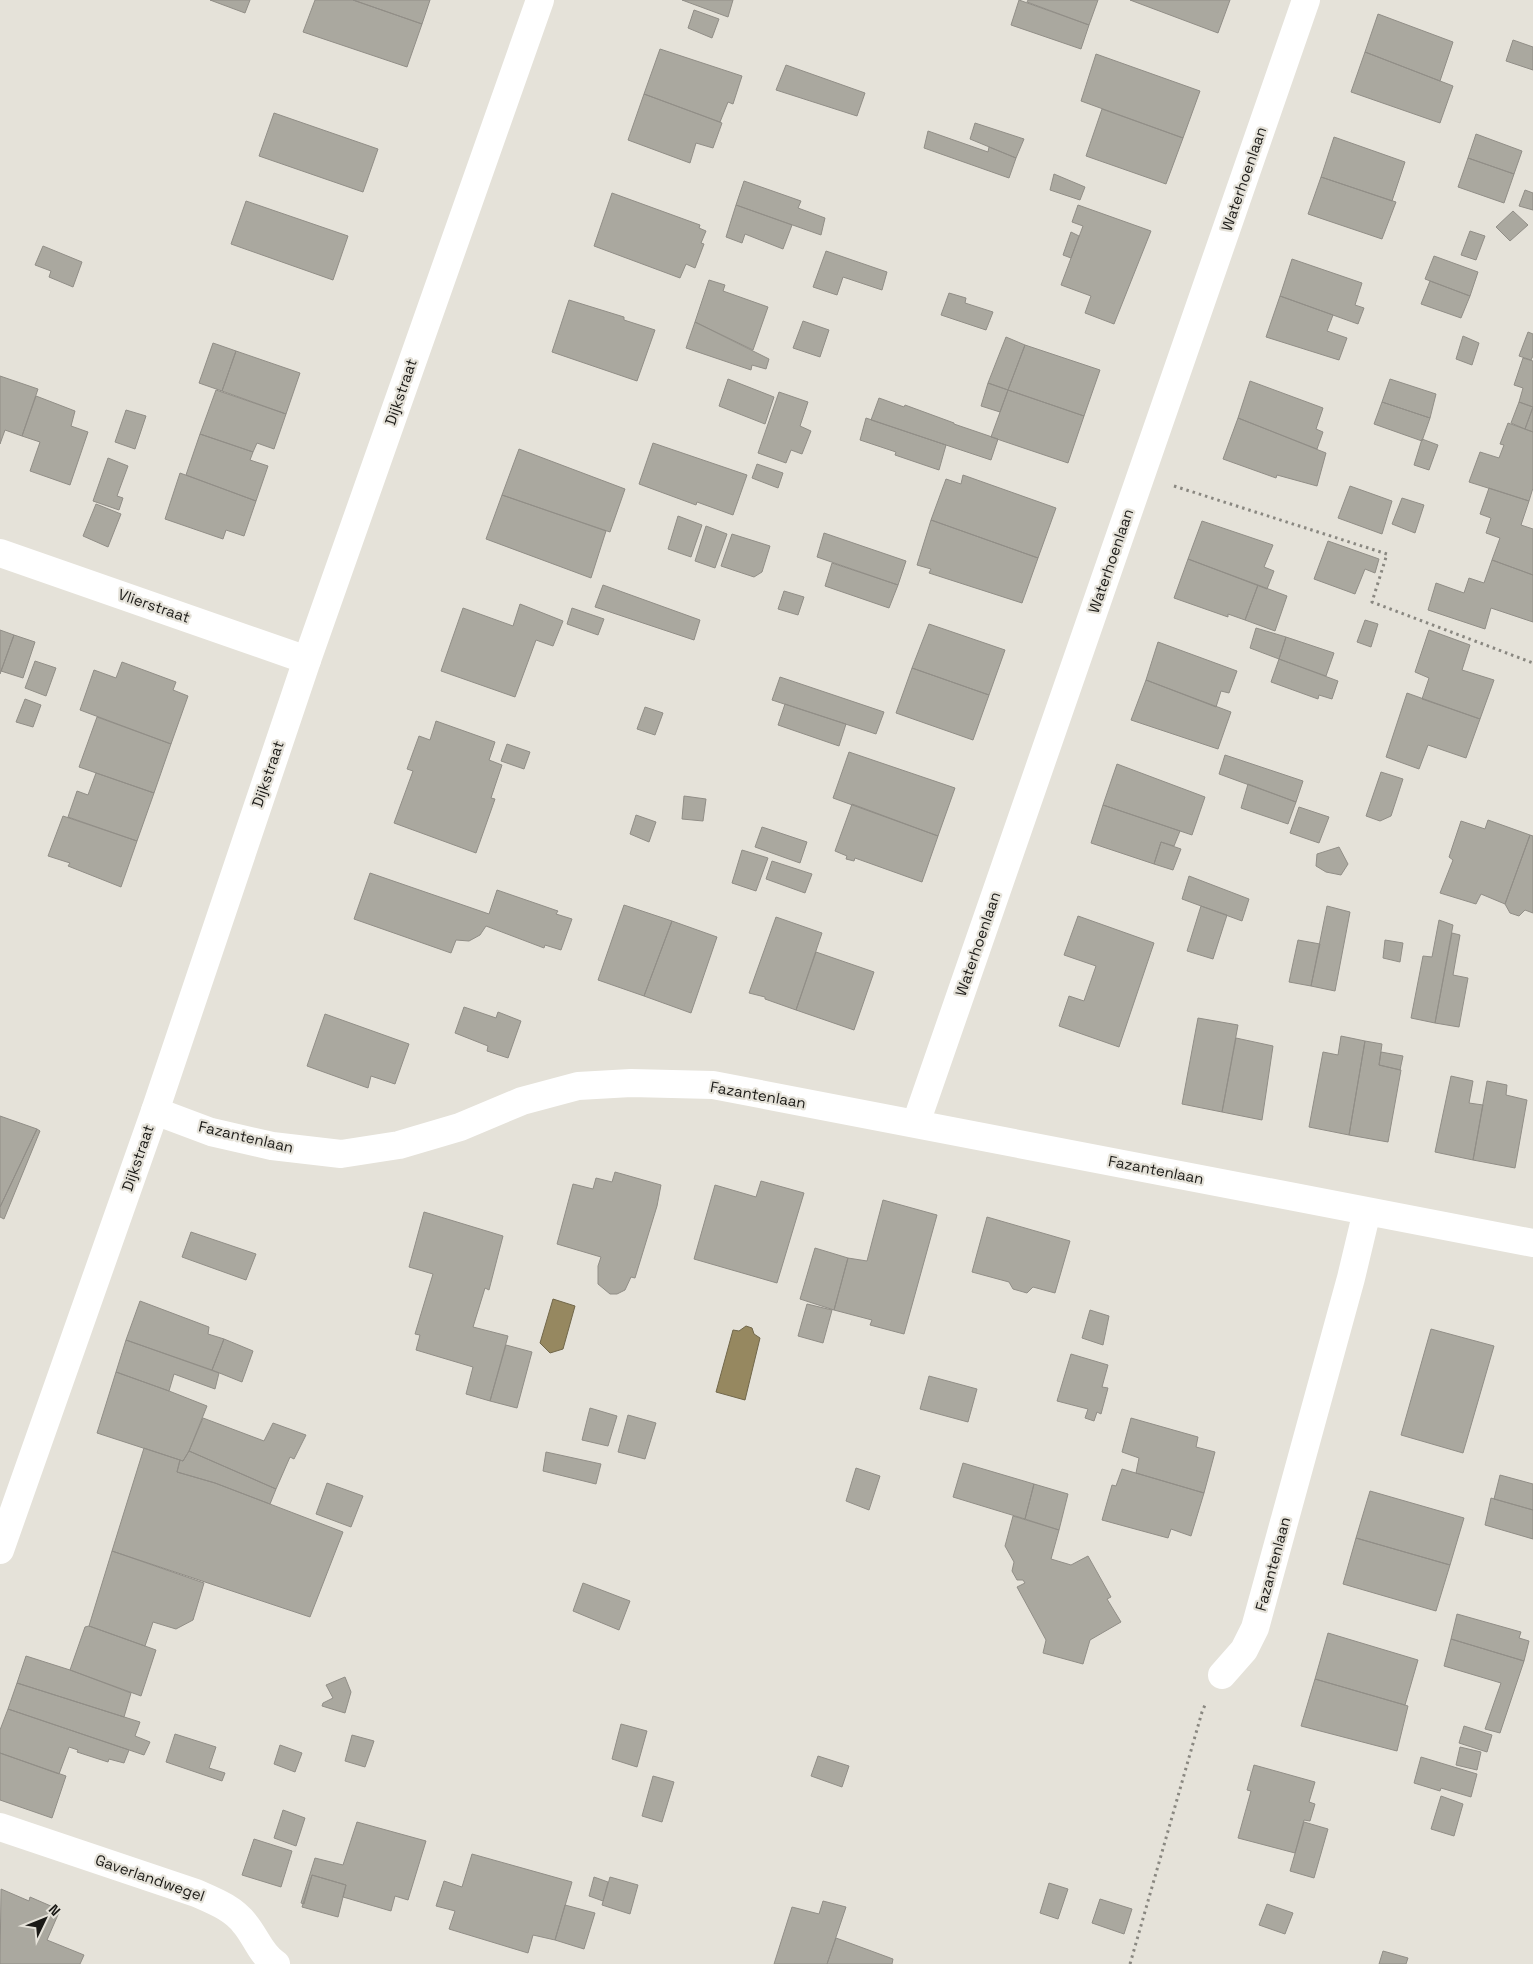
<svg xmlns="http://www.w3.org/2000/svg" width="1533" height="1964" viewBox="0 0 1533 1964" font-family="'Space Grotesk',sans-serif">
  <rect width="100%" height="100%" fill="#e5e2d9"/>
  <path fill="#968860" stroke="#71674a" d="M553,1299L575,1306L563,1349L550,1353L540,1343Z
    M746,1326L752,1328L754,1334L760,1338L745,1400L716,1392L733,1330L739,1331Z"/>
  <path fill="#aaa89f" stroke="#918e87" d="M210,0H250L245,13Z
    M315,0H353L422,24L407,67L303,32Z
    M353,0H430L422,24Z
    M682,0H733L728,17Z
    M1019,0L1089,25L1081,49L1011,25Z
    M1028,0H1098L1089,25L1027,2Z
    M1130,0H1230L1218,33Z
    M694,10L719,19L712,38L688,28Z
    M1378,14L1453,42L1440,81L1365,52Z
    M1513,40L1533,47V70L1506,61Z
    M660,49L742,76L733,104L728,102L720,122L644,94Z
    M1365,52L1453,86L1440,123L1351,92Z
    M1096,54L1200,91L1183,138L1081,101Z
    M786,65L865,93L857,116L776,90Z
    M644,94L722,123L713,148L696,143L690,163L628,140Z
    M1102,109L1183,138L1166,184L1086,156Z
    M274,113L378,149L363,192L259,156Z
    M975,123L1024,139L1016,158L970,139Z
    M928,131L988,152L989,147L1016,158L1009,178L924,148Z
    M1476,134L1522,151L1514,174L1468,158Z
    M1334,137L1405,162L1392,201L1321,177Z
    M1468,158L1514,174L1504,203L1458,187Z
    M1054,174L1085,187L1080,200L1050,190Z
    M1321,177L1396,202L1382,239L1308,214Z
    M744,181L801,201L798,208L825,218L821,235L736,205Z
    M1525,190L1533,193V210L1519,206Z
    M612,193L700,225L699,228L706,231L701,243L704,244L695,268L686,264L680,278L594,246Z
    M246,201L348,236L333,280L231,244Z
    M736,205L792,225L783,249L745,234L742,243L726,237Z
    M1078,205L1151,231L1114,324L1085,313L1091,296L1061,285L1083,226L1072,222Z
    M1513,211L1528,225L1510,241L1496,227Z
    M1470,231L1485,236L1476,260L1461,255Z
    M1071,232L1079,236L1071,258L1063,255Z
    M43,246L82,262L73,287L49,277L51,271L35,265Z
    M826,251L887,272L882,290L843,277L837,295L813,287Z
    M1434,256L1478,272L1470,296L1425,279Z
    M1292,259L1362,283L1355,305L1364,308L1358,324L1280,296Z
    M709,280L725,285L723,291L768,307L753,350L695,322Z
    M1430,281L1470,296L1461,318L1421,304Z
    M949,293L966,298L965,303L993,312L986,330L941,315Z
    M1280,296L1333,315L1327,331L1347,338L1339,360L1266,337Z
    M569,300L624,317V320L655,330L637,381L552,352Z
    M803,321L829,330L820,357L793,348Z
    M695,322L769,359L766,369L752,365L751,370L686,348Z
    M1528,332L1533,334V356L1531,360L1519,356Z
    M1463,336L1479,343L1472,365L1456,359Z
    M1006,337L1025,345L1008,390L988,383Z
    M213,343L236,351L222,391L199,383Z
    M1025,345L1100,370L1084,416L1008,390Z
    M236,351L300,373L286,414L222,391Z
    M1523,358L1533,361V432L1525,429L1533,407L1519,402L1523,388L1514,385Z
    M0,376L38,389L22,436L5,430L0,444Z
    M728,379L774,397L765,424L719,406Z
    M1390,379L1436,394L1430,418L1382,402Z
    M1250,381L1323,408L1316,429L1323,432L1317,449L1238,418Z
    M988,383L1008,390L1000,412L981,406Z
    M216,390L286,414L274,449L257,443L253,452L200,434Z
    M1008,390L1084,416L1068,463L991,437Z
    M779,392L808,402L800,426L811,431L802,454L791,450L786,463L758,453Z
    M36,396L75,411L71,426L88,432L70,485L30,471L40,442L22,436Z
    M879,398L904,407L905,405L954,423V424L998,439L991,460L871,420Z
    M1382,402L1430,418L1422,441L1374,424Z
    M1519,402L1533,407L1525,429L1511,423Z
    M126,410L146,416L135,449L115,442Z
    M866,418L946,445L939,470L895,455L896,452L860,440Z
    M1238,418L1326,453L1317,486L1277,475L1276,478L1223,459Z
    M1508,423L1533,432V488L1529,501L1469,482L1480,452L1499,458L1504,445L1500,444Z
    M200,434L253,452L250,460L268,466L256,501L186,475Z
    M1422,439L1438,445L1429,470L1414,465Z
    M653,443L747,475L733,515L697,502L696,505L639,484Z
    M519,449L625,489L610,532L502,495Z
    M108,458L128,466L117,496L123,498L119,510L93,501Z
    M757,464L783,473L778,488L752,478Z
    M180,473L256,501L244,536L226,530L223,539L165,519Z
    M963,475L1056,508L1038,558L931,520L946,479L961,484Z
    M1350,486L1392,501L1382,534L1338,518Z
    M1489,488L1529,501L1521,525L1533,529V575L1492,560L1500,538L1486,533L1491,518L1480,514Z
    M502,495L606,531L591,578L486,539Z
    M1402,498L1424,505L1415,533L1392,524Z
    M96,504L121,514L108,547L83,536Z
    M678,516L702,525L691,557L668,549Z
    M931,520L1038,558L1022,603L929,573L931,569L917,565Z
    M1202,521L1273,545L1264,567L1274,571L1267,589L1188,559Z
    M706,526L727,534L715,568L695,561Z
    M824,533L906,561L898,585L817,557Z
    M732,534L770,546L762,572L754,577L721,566Z
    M1328,541L1379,559L1375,573L1365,569L1355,594L1314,579Z
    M1188,559L1258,585L1245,620L1228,614V617L1174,598Z
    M1492,560L1533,575V622L1491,608L1485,629L1428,610L1436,583L1464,593L1469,578L1484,583Z
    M832,563L898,585L889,608L825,586Z
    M603,585L700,620L694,640L595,607Z
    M1258,585L1287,596L1275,631L1245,620Z
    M784,591L804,597L798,615L778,609Z
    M520,604L563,621L553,646L536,640L515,697L441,671L463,608L513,626Z
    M572,608L604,619L598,635L567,624Z
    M1365,620L1378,624L1371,647L1357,642Z
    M929,624L1005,650L989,695L912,668Z
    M1256,628L1286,637L1279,659L1250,648Z
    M0,630L14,635L0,674Z
    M1429,630L1470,645L1462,670L1494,680L1480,719L1422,699L1429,678L1415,672Z
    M14,635L35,642L23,678L1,671Z
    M1286,637L1334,653L1326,676L1279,659Z
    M1158,642L1237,671L1229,693L1221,691L1216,707L1146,680Z
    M1279,659L1338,681L1332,699L1319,695L1318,699L1271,682Z
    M35,661L56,668L46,696L25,688Z
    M122,662L176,682L173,690L188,696L171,744L80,710L94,670L116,678Z
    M912,668L989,695L973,740L896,713Z
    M780,677L884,712L876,734L772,700Z
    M1146,680L1231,712L1218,749L1131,720Z
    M1407,693L1480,719L1466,758L1428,745L1419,769L1386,757Z
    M25,699L41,705L33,727L16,722Z
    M785,704L846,724L839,746L778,725Z
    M645,707L663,713L655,735L637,729Z
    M97,717L171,744L154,793L79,767Z
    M436,721L495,742L489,760L502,765L491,798L495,799L476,853L394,823L413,771L407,769L419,736L430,740Z
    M507,744L530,752L524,769L501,761Z
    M849,752L955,788L938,836L833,798Z
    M1225,755L1303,781L1296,802L1219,774Z
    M1117,764L1205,797L1192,835L1103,805Z
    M1381,772L1403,779L1391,816L1380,821L1366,816Z
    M96,773L154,793L137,841L68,817L77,791L88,795Z
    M1248,784L1296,802L1288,824L1241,808Z
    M684,796L706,799L703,821L682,819Z
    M852,804L938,836L922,882L855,858L854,861L846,859L847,856L835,851Z
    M1103,805L1180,831L1174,846L1161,842L1154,864L1091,843Z
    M1299,807L1329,817L1319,843L1290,833Z
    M636,815L656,822L649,842L630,834Z
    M63,816L137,841L121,887L68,866L70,863L48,856Z
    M1488,820L1530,835L1505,904L1481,894L1476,904L1440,893L1453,860L1449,857L1461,821L1485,829Z
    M762,827L807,842L800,863L755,847Z
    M1530,835L1533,836V913L1525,910L1519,916L1510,913L1505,904Z
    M1161,842L1181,849L1173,870L1154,864Z
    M1339,847L1348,864L1341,875L1326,872L1316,866L1317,854Z
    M742,850L768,858L756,891L732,883Z
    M772,861L812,874L805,893L766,879Z
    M370,873L489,914L497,890L558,911L556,914L572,919L561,950L545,945L544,948L486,926L480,935L469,941L456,940L451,953L354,919Z
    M1189,876L1249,899L1242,921L1182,899Z
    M624,905L672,921L644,996L598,980Z
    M1201,906L1227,915L1213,959L1187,951Z
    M1327,906L1350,912L1335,991L1311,986Z
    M1078,916L1154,943L1119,1047L1059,1026L1069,996L1084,1001L1096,966L1064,955Z
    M776,917L822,933L796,1010L765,999V997L749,993Z
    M1439,920L1453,925L1435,1023L1411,1018L1423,956L1432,957Z
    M672,921L717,937L691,1013L644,996Z
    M1452,933L1460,935L1453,975L1468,978L1459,1027L1435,1023Z
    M1298,940L1320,944L1311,986L1289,982Z
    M1385,940L1403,943L1400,962L1383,958Z
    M816,952L874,972L854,1030L796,1010Z
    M464,1007L496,1018L498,1012L521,1021L508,1058L487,1051L488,1046L455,1033Z
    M325,1014L409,1044L395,1084L371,1076L368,1088L307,1066Z
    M1198,1018L1238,1025L1222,1112L1182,1104Z
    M1341,1036L1365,1041L1349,1135L1309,1127L1323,1052L1338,1055Z
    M1236,1038L1273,1046L1262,1120L1222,1112Z
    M1365,1041L1382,1044L1379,1065L1401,1070L1388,1142L1349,1135Z
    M1381,1052L1403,1056L1400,1070L1379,1065Z
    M1451,1076L1473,1081L1469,1103L1483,1105L1473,1160L1435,1152Z
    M1487,1081L1507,1085L1506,1095L1527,1100L1515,1168L1473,1160Z
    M0,1116L37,1129L0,1207Z
    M37,1129L40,1131L4,1219L0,1217V1207Z
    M615,1172L661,1185L657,1206L635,1278L631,1277L625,1290L617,1294H610L598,1284V1266L601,1257L557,1244L573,1184L593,1189L596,1178L612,1182Z
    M761,1181L804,1193L777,1283L694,1259L715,1185L756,1197Z
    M883,1200L937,1215L904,1334L870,1325L872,1320L834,1310L848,1258L867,1261Z
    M424,1212L503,1236L489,1290L485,1288L473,1327L508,1336L490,1401L466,1394L473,1367L416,1350L420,1335L415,1334L433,1274L409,1267Z
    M987,1217L1070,1241L1055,1293L1033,1287L1027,1293L1013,1289L1009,1282L972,1272Z
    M191,1232L256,1254L246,1280L182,1257Z
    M815,1248L848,1258L834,1310L800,1299Z
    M140,1301L209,1327L208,1334L224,1339L212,1370L126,1340Z
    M807,1304L832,1310L823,1343L798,1336Z
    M1090,1310L1109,1316L1103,1345L1082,1338Z
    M1431,1329L1494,1346L1463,1453L1401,1435Z
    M224,1339L253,1351L242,1382L212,1370Z
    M126,1340L219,1373L215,1389L174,1374L169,1391L116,1372Z
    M506,1345L532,1352L517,1408L490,1401Z
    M1071,1354L1108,1365L1102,1387L1108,1388L1101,1414L1097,1412L1094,1421L1085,1418L1088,1409L1057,1401Z
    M116,1372L169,1391L207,1406L189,1451L183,1461L97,1433Z
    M929,1376L977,1389L968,1422L920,1409Z
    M590,1408L617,1416L608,1446L582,1440Z
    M628,1415L656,1423L645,1459L618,1452Z
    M203,1418L264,1441L273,1423L306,1435L294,1459L290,1457L276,1489L189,1451Z
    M1131,1418L1198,1437L1196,1447L1215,1452L1204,1493L1136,1473L1139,1458L1122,1452Z
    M144,1448L180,1460L177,1472L215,1483L343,1532L310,1617L112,1551Z
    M189,1451L276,1489L270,1504L215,1483L177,1472L180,1460L183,1461Z
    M546,1452L601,1464L596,1484L543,1471Z
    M963,1463L1034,1484L1025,1519L953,1497Z
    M856,1468L880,1476L869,1510L846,1501Z
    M1122,1469L1204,1493L1191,1536L1171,1529L1168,1538L1102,1520L1112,1485L1116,1486Z
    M1500,1475L1533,1484V1510L1494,1499Z
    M327,1483L363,1496L351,1527L316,1514Z
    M1034,1484L1068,1494L1059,1530L1025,1519Z
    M1370,1491L1464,1518L1450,1565L1356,1538Z
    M1491,1498L1533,1510V1539L1485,1525Z
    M1013,1516L1059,1530L1051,1559L1071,1565L1088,1556L1111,1597L1107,1599L1121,1622L1090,1640L1083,1664L1043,1653L1046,1640L1017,1587L1025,1583L1023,1580H1017L1012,1571L1014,1562L1005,1546Z
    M1356,1538L1450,1565L1436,1611L1343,1584Z
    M112,1551L204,1583L193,1620L176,1629L153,1622L145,1646L89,1626Z
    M583,1583L630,1601L619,1630L573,1611Z
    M1457,1614L1521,1632L1519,1638L1529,1641L1524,1661L1451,1639Z
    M89,1626L156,1650L141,1696L70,1670L85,1627Z
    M1328,1633L1418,1660L1405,1705L1315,1679Z
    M1451,1639L1524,1661L1500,1733L1485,1729L1501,1683L1444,1666Z
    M26,1656L70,1670L131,1693L124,1717L17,1683Z
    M345,1677L351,1692L345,1713L322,1706L323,1703L333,1698L326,1685Z
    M1315,1679L1408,1706L1397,1751L1301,1726Z
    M17,1683L140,1722L135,1736L150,1742L144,1755L8,1709Z
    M8,1709L129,1750L124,1763L109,1759L108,1762L77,1752L78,1750L69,1747L59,1774L0,1753V1730Z
    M621,1724L647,1731L637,1767L612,1759Z
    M1464,1726L1492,1735L1487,1752L1459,1743Z
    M175,1734L216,1747L209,1768L225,1773L222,1781L166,1762Z
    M352,1735L374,1741L365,1767L345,1761Z
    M280,1745L302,1753L295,1772L274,1764Z
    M1460,1747L1481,1752L1477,1770L1456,1765Z
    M0,1753L66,1776L52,1818L0,1800Z
    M818,1756L849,1766L842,1787L811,1776Z
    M1421,1757L1477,1774L1471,1797L1441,1788L1440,1791L1414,1783Z
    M1254,1765L1315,1782L1309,1802L1315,1804L1310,1821L1304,1820L1295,1853L1238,1838L1251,1791L1247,1790Z
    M653,1776L674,1782L662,1822L642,1816Z
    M1441,1796L1463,1804L1454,1836L1431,1829Z
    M283,1810L305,1818L296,1846L274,1838Z
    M357,1822L426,1841L408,1900L395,1896L391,1911L343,1897L346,1885L312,1875L304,1904L301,1903L315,1858L343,1865Z
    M1304,1822L1328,1829L1314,1878L1290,1871Z
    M254,1839L292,1851L281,1887L242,1875Z
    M472,1854L572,1882L555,1940L533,1935L528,1953L449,1929L455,1911L436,1906L444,1881L462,1887Z
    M312,1875L346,1885L338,1917L302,1907Z
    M594,1877L608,1882L603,1901L589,1896Z
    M610,1877L638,1885L630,1914L602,1905Z
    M1049,1883L1068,1889L1058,1919L1040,1913Z
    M1,1889L29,1901L30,1897L60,1910L47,1940L84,1955L80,1964H0Z
    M1100,1899L1132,1909L1124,1934L1092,1923Z
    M823,1901L846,1907L827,1964H774L792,1907L819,1914Z
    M1267,1904L1293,1913L1285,1934L1259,1925Z
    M565,1905L595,1913L584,1949L555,1940Z
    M836,1938L893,1959L892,1964H827Z
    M1383,1951L1408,1958L1406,1964H1379Z"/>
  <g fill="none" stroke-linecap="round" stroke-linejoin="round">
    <path stroke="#898780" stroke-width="3" stroke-dasharray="2.5 4" stroke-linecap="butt" d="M1174,486L1387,554L1372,602L1533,663
      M1130,1964L1202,1712L1205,1705"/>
    <path stroke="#fff" stroke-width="28" d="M0,553L307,660
      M155,1111L211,1132L272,1146L341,1154L399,1145L460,1127L522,1101L578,1086L631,1083L713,1085L1533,1243
      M916,1123L1306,0
      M1222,1675L1244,1650L1255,1628L1351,1278L1367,1211
      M0,1827L196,1893C214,1901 233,1908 245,1924C256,1937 261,1955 276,1964"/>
    <path stroke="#fff" stroke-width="28" d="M0,1550L155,1111L307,660L540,0"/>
  </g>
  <g text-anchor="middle" stroke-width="4.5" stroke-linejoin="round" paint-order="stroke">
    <g font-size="15" fill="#1b1a17" stroke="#e5e2d9">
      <text transform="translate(1244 179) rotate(-71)" y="5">Waterhoenlaan</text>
      <text transform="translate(401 392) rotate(-71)" y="5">Dijkstraat</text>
      <text transform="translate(1111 561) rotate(-71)" y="5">Waterhoenlaan</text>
      <text transform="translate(154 606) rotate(19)" y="5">Vlierstraat</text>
      <text transform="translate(268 774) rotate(-71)" y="5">Dijkstraat</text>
      <text transform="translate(978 944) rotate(-71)" y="5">Waterhoenlaan</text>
      <text transform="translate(758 1095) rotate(10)" y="5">Fazantenlaan</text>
      <text transform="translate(246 1137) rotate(13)" y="5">Fazantenlaan</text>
      <text transform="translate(138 1158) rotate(-71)" y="5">Dijkstraat</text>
      <text transform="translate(1156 1170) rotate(11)" y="5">Fazantenlaan</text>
      <text transform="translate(1273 1564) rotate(-75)" y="5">Fazantenlaan</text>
      <text transform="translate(150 1878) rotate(19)" y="5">Gaverlandwegel</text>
    </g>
  </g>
  <g transform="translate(45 1919) rotate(47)" stroke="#e5e2d9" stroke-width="4" paint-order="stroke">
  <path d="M0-4L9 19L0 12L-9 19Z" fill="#1b1a17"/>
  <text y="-8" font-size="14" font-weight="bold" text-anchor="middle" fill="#1b1a17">N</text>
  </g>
</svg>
